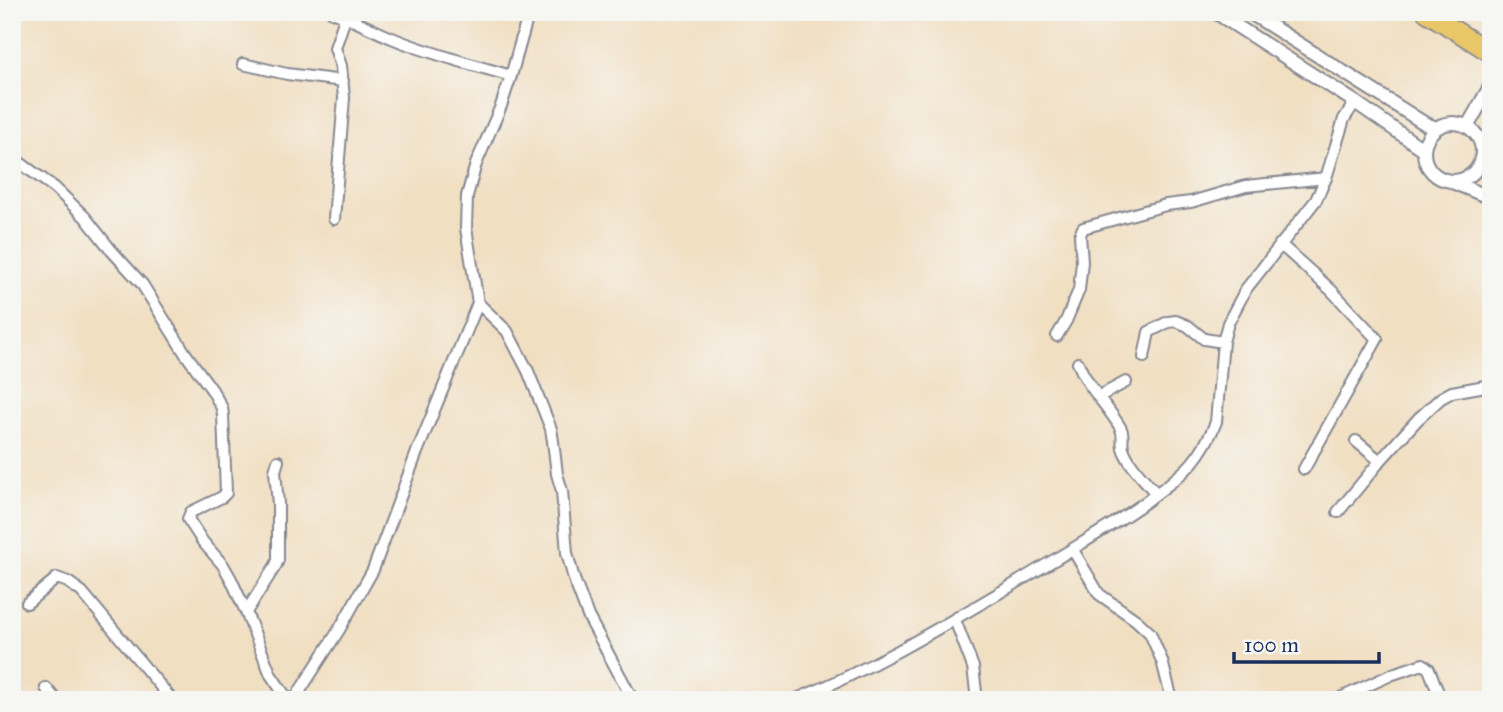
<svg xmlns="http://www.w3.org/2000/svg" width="1503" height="712" viewBox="0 0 1503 712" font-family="'IM FELL Great Primer',serif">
  <rect width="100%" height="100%" fill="#f6f6f2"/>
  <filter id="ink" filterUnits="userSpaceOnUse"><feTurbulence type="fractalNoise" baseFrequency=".0143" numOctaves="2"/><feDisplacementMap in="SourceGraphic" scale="14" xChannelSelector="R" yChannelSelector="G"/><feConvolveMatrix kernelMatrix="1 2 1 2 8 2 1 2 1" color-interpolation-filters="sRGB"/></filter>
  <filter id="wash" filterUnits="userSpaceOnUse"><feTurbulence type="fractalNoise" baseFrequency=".00686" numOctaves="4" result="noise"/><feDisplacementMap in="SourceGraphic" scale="28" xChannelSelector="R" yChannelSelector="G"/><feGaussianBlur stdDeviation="1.57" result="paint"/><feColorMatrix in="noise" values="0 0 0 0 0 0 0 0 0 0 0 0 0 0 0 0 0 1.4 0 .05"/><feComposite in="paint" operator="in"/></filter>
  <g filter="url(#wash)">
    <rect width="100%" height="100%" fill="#f1dfc2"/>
  </g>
  <g filter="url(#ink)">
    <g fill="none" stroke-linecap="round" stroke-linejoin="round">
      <defs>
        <path id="minor" d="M332,12C353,19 372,30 392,38C430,54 471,64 511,76
          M243,64L287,74L343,81
          M12,157L55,188L85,217L111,250L142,284L185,353L212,390L222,408L223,415L226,493L222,497L191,512L188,519L203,542L223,565L231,579L246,612L271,675L284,694L292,700
          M334,219L344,98L341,66L335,48L347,12
          M1280,244L1331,290L1377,339L1304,469
          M478,303L507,331L528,371L551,429L553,441L557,474L562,491L567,553L574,579L588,616L633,700
          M1057,336L1066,321L1079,290L1082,262L1080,235L1083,228L1166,205L1191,202L1246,186L1326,178
          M1144,357L1149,332L1168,322L1176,321L1188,326L1204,339L1223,342
          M1078,363C1088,388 1107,405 1120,427C1125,435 1121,440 1123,448C1128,463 1142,477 1152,489L1157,493
          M1098,397L1126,382
          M1356,441L1380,461
          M1338,512L1380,461L1418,419L1441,398L1452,392L1491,385
          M1073,550L1099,594L1136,620L1150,633L1162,661L1172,700
          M27,603L57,578L68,582L82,592L172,700
          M246,612L276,565L278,560V504L275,471L278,461
          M955,620L973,667L977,700
          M46,688L56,700
          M294,700L339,630L373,570L417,452L478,303L466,228L467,196L476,164L501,106L511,76L529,12
          M794,700C872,669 943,626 1016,583C1060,556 1105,531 1147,501C1162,489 1179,478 1192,463C1202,451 1210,437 1216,422L1223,342L1228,323L1246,289L1316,200L1326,178L1344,119L1355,102
          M1336,700L1393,674L1423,664L1429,669L1441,700"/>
        <path id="tertiary" d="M1215,12L1355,102L1424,150
          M1249,12L1424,123L1436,128
          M1424 152a29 29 0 1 1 58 0a29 29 0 1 1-58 0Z
          M1467,127L1491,85
          M1452,182L1491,198"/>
        <path id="trunk" d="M1426,12L1491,53"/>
      </defs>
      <use href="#minor" stroke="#868790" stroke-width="14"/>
      <use href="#tertiary" stroke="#868790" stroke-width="16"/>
      <use href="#trunk" stroke="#868790" stroke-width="21"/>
      <use href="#minor" stroke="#fff" stroke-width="10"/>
      <use href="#tertiary" stroke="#fff" stroke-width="12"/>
      <use href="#trunk" stroke="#e9c769" stroke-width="18"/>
    </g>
  </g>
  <rect width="1503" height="712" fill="none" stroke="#f6f6f2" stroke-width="42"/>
  <path d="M1234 652v10h145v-10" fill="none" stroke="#1b2f5e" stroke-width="3.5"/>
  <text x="1244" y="652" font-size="21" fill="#1b2f5e" stroke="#f6f6f2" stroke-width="5" paint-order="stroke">100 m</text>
</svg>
